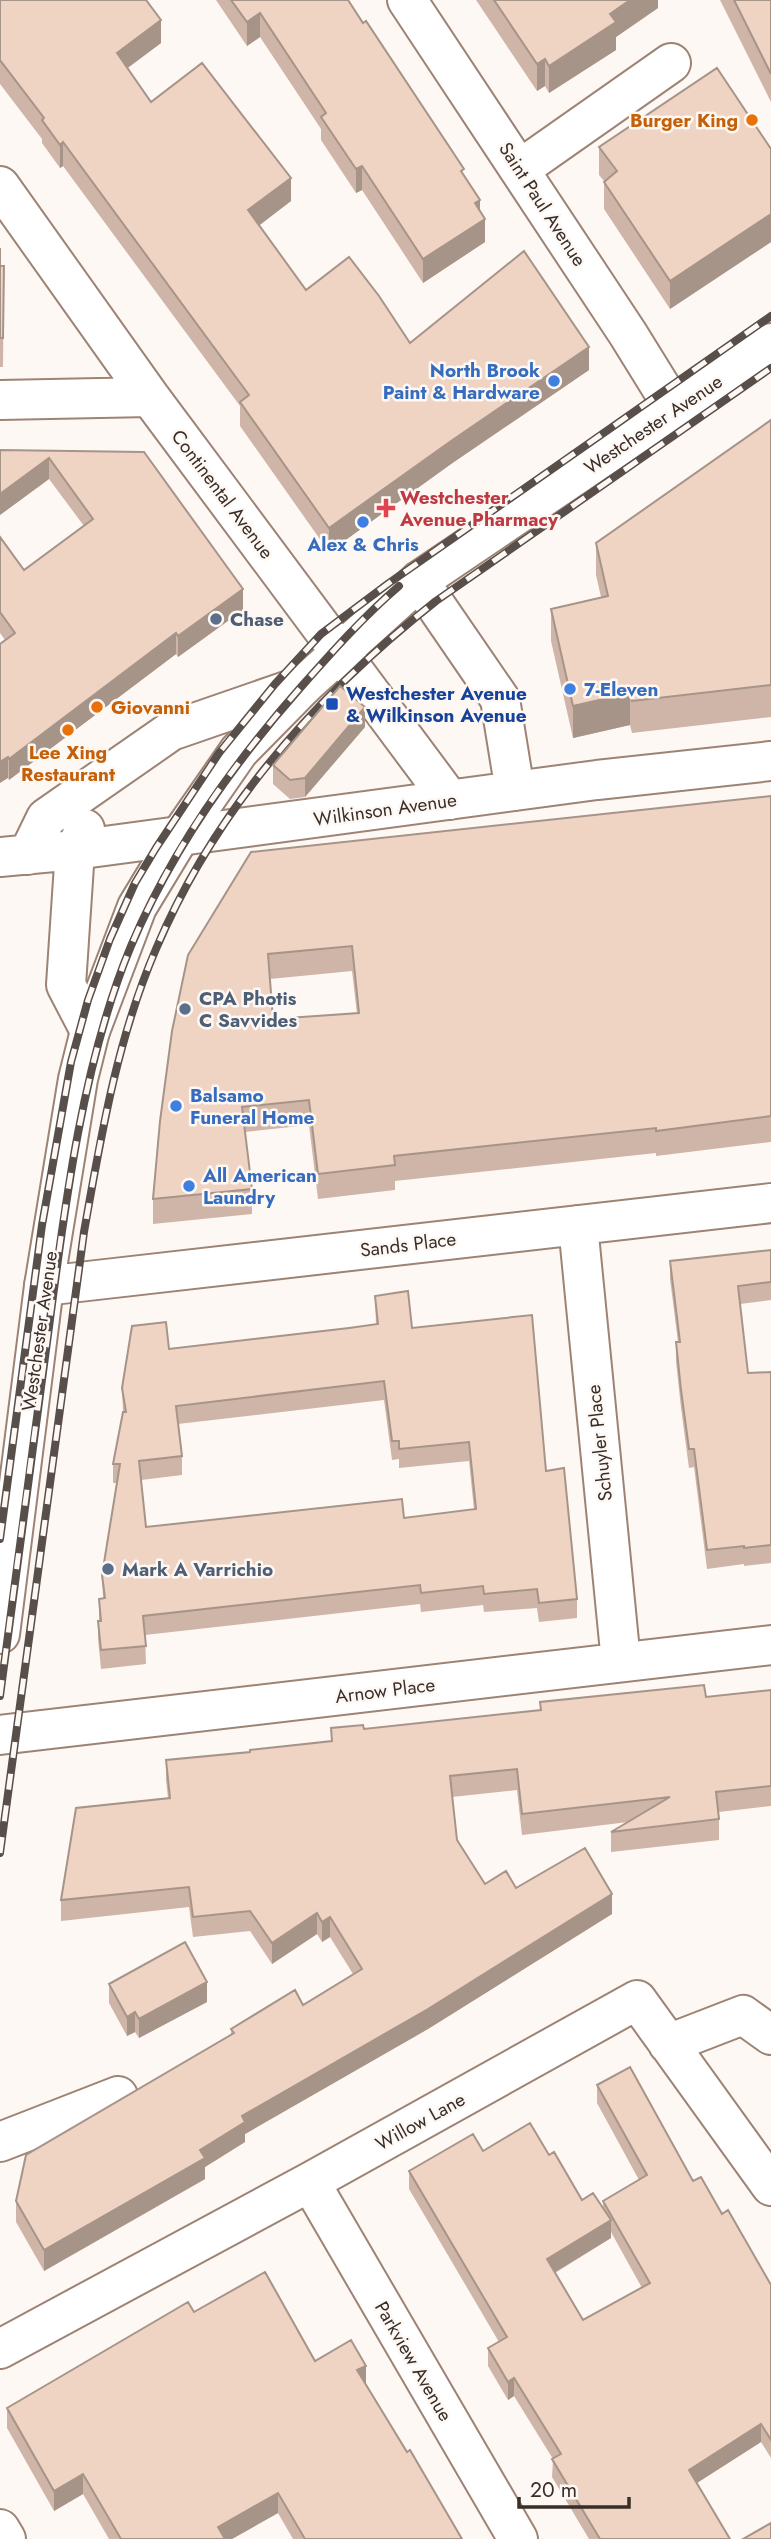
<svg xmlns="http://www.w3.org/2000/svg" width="771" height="2539" viewBox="0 0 771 2539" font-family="Jost,sans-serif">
  <rect width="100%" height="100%" fill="#fef8f5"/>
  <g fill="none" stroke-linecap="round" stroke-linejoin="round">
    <defs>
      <path id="minor" d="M407,0L628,334L675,410
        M520,169L671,63
        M0,186L150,397L450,800
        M0,400L150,397
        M419,581L500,699L515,791
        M85,829L75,850L66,985L90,1031
        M28,855L46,818L171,731L304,685
        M0,857L75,850L597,780L771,761
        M578,1225L621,1662
        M44,1286L771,1203
        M0,1735L771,1645
        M668,2044L743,2015L771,2035
        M0,2142L118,2096
        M310,2182L518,2539
        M0,2349L310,2182L637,2000L771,2186
        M0,2529L6,2539"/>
      <path id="major" d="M0,1634L44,1286L78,1079L90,1031L137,907L180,836L239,751L304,685L419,581L771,343"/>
    </defs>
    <use href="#minor" stroke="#9d8374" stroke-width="42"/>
    <use href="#major" stroke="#9d8374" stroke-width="42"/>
    <use href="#minor" stroke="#fff" stroke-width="38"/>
    <use href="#major" stroke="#fff" stroke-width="38"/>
    <defs>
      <path id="rail" d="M0,1539L42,1225L71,1062L88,1000L110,939L135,883L156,848L219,753L275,684L321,634L389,583L771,316
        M0,1696C16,1573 32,1450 49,1327C65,1203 83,1061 131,946C172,849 232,765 301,687C332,652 363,617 399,586
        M0,1853L84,1232C101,1136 117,1039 156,949C215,809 318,694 436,601L771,368"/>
    </defs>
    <use href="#rail" stroke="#594f4a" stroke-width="8"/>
    <use href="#rail" stroke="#fef8f5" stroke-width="5" stroke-dasharray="16" stroke-linecap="butt"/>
  </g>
  <path fill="#ceb5a8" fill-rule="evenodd" d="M0,0L161,43L127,68L151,102L291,201L259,225L306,290L410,343L589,370L451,464L329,552L240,426V406L63,166L60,168L42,143V139L0,84Z
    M216,0H348L464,176L480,211L485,242L423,283L362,190L356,193L321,140V129L260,37L247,46Z
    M476,0H658V8L616,37V50L549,93L545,86L537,91Z
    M720,0H771V102Z
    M599,147L771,149V242L670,309L604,209V181L599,175Z
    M0,248L1,266H4L3,367H0Z
    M771,420V717L632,733L630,725L573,738L551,641V609L601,597L596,575V543Z
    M0,450L144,452L243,610L178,657L176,654L9,780L8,778L5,640L0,633V537L24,570L84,526L49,479L0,515Z
    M365,727L305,797L290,799L273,784V765Z
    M771,796V1142L656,1156V1153L395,1181V1190L318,1199L309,1125L245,1132L252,1189V1214L153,1224V1199L188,955ZM352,971L357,1014L273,1019L270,979Z
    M771,1250V1300L740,1304L748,1373L771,1372V1563L744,1566V1564L707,1569L694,1467L689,1468L681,1408L676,1361V1342H678L670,1279V1261Z
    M375,1296L412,1328L546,1471L577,1599V1618L539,1622L537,1608L484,1612L483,1605L421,1612L420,1604L145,1635L146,1664L101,1669L98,1639V1621H99V1599L103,1598L102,1575L117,1483H113V1464L123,1412L122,1388L169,1349L376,1325ZM384,1400L392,1460L399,1459V1468L469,1461L474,1510L404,1518L146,1527L141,1480L182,1475V1456L178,1424Z
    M771,1690V1806L719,1812V1840L611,1852V1832L628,1822L522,1835L517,1790L452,1797L457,1840L485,1884L516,1888L612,1914L428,2029L245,2134V2142L205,2167V2179L44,2271L16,2222V2201L231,2035V2029L303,2005L353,1974L330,1937L322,1942L317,1934L272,1964L250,1931L193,1937L189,1907L61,1921V1900L168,1798L166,1780V1760L250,1752L331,1741V1728L364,1729L540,1710V1702L706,1697Z
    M109,1984L207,2002L139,2038L135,2032L127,2036L109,2003Z
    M597,2085L693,2181L722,2214L771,2285V2458L761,2442L697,2483L730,2539H589L552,2477L553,2459L514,2396L508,2400L488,2366V2348L499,2342L409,2189V2171L483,2151L549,2155L582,2200L603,2208V2201L639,2180L597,2103ZM611,2232L642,2288L583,2320L555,2273L611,2238Z
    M194,2312L315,2361L366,2385L407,2452L462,2539H293L278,2513L232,2539H109L83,2494L54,2511L7,2428V2408Z"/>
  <path fill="#a79488" d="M630,0H658V8L616,37V50L549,93V66L610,14Z
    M260,13V37L247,46V22Z
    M161,20V43L117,76V53Z
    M545,59V86L537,91V64Z
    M63,142V166L60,168V145Z
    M362,166V190L356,193V169Z
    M291,178V201L248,234V210Z
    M480,200V222L485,219V242L423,283V259L475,203Z
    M771,214V242L670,309V281Z
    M589,347V370L451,464L329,552V528L451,441Z
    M49,458V479L0,515V494Z
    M243,589V610L178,657V636Z
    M176,633V654L9,780V759Z
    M630,693V725L573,738V706Z
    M365,707V727L305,797V778Z
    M8,757V778L0,783V762Z
    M612,1894V1914L428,2029L245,2134V2142L205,2167V2179L44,2271V2250L200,2150L242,2116Z
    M317,1913V1934L272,1964V1943Z
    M330,1917V1937L322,1942V1922Z
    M207,1982V2002L139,2038V2019Z
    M135,2012V2032L127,2036V2017Z
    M611,2220V2238L547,2277V2259Z
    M366,2366V2386L357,2370Z
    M514,2378V2396L508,2400V2382Z
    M761,2424V2442L689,2488V2470Z
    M83,2474V2494L54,2511V2491Z
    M278,2493V2513L232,2539H218V2527Z"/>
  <path fill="#efd3c3" stroke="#a79488" stroke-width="2" fill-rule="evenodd" d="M0,0H146L161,20L117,53L151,102L202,63L291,178L248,210L306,290L349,257L379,296L410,343L524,251L589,347L451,441L329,528L240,402L249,395L63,142L60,145L42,120L44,118L0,60Z
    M231,0H348L363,23L366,21L464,169L461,171L480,200L475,203L485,219L423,259L362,166L356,169L321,117L326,113L260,13L247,22Z
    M494,0H630L610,14L616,22L549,66L545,59L537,64Z
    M734,0H771V74Z
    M717,68L771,149V214L670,281L604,182L617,171L599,147Z
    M0,248V266H4L3,338H0Z
    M771,420V685L632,701L630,693L573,706L551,609L608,596L596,543Z
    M0,450L144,452L243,589L178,636L176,633L9,759L8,757L0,762V644L15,633L0,612V537L24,570L93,519L49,458L0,494Z
    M340,686L365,707L305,778L290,780L273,765Z
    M771,796V1116L656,1131V1128L394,1156L395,1165L318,1174L309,1100L242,1107L252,1189L153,1199L160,1121L172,1031L188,955L251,852ZM352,946L359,1013L273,1019L268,954Z
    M771,1250V1282L738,1286L748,1373L771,1372V1545L744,1548V1546L707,1550L694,1449H689L681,1390L676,1342H680L670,1261Z
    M408,1291L412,1328L532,1315L546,1471L564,1468L577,1599L539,1603L537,1589L484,1594L483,1586L421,1593L420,1585L143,1616L146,1646L101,1650L98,1621H101L99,1599L105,1598L102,1575L120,1464H113L123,1412H126L122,1388L132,1326L166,1322L169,1349L349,1328L378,1324L375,1296ZM384,1381L392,1441H399V1449L469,1442L476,1509L404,1518L402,1499L146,1527L139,1461L182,1456L176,1406Z
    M704,1685L706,1697L771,1690V1786L716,1792L719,1819L611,1832L670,1797L522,1814L517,1769L450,1776L457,1840L485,1884L506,1871L516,1888L585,1848L612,1894L428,2009L242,2116L245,2122L200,2150L205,2158L44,2250L16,2201L26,2155L234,2033L231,2029L295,1990L303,2005L362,1969L330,1917L322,1922L317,1913L272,1943L250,1911L193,1917L189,1887L61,1900L76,1808L170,1798L166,1760L250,1752V1750L332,1741L331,1728L363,1725L364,1729L541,1710L540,1702Z
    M185,1942L207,1982L139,2019L135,2012L127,2017L109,1984Z
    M630,2067L693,2181L701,2177L722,2214L728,2210L771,2285V2440L761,2424L689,2470L730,2539H600L552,2459L561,2454L514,2378L508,2382L488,2348L507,2337L409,2171L473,2134L483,2151L530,2123L549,2155L554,2152L582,2200L593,2193L611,2220L547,2259L583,2320L650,2283L603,2201L647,2175L597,2085Z
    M265,2272L315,2361L351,2340L366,2366L357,2370L407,2452L410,2450L462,2539H305L278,2493L218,2527L225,2539H121L83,2474L54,2491L7,2408L188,2302L194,2312Z
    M771,2523V2539H743Z"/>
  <g fill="#e8710a" stroke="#fef8f5" stroke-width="2.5">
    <circle cx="752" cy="120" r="7"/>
    <circle cx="97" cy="707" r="7"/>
    <circle cx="68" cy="730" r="7"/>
  </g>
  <g fill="#3f7fe0" stroke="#fef8f5" stroke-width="2.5">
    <circle cx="554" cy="381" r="7"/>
    <circle cx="363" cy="522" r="7"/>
    <circle cx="570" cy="689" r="7"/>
    <circle cx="176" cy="1106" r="7"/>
    <circle cx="189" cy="1186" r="7"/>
  </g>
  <path fill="#e0444e" stroke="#fef8f5" stroke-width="2.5" d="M382.5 497.5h7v7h7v7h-7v7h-7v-7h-7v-7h7z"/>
  <g fill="#5c6f8a" stroke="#fef8f5" stroke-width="2.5">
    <circle cx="216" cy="619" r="7"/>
    <circle cx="185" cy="1009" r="7"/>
    <circle cx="108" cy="1569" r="7"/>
  </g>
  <rect fill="#1a4fb4" stroke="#fef8f5" stroke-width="2.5" x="325" y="697" width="14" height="14" rx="3.5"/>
  <g text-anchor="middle" stroke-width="5" stroke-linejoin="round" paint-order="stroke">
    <g font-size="19" font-weight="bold" fill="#c56008" stroke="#fef8f5" text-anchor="end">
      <text x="738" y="127">Burger King</text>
      <text x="111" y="714" text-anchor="start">Giovanni</text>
      <text x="68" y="759" text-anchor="middle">Lee Xing<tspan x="68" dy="22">Restaurant</tspan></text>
    </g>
    <g font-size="19" fill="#392e28" stroke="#fef8f5">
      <text transform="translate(543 204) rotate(57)" y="7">Saint Paul Avenue</text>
      <text transform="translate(653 424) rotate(-34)" y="7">Westchester Avenue</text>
      <text transform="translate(223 494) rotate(53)" y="7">Continental Avenue</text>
      <text transform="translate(385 809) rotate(-8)" y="7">Wilkinson Avenue</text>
      <text transform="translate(408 1244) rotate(-7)" y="7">Sands Place</text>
      <text transform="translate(39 1331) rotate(-82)" y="7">Westchester Avenue</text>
      <text transform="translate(599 1443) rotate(-96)" y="7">Schuyler Place</text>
      <text transform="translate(385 1690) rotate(-7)" y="7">Arnow Place</text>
      <text transform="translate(420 2121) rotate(-29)" y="7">Willow Lane</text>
      <text transform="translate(414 2361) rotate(60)" y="7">Parkview Avenue</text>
    </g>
    <g font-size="19" font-weight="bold" fill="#366cbe" stroke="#fef8f5" text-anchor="start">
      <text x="540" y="377" text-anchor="end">North Brook<tspan x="540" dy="22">Paint &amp; Hardware</tspan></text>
      <text x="363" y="551" text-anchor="middle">Alex &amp; Chris</text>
      <text x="584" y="696">7-Eleven</text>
      <text x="190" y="1102">Balsamo<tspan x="190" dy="22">Funeral Home</tspan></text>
      <text x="203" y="1182">All American<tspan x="203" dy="22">Laundry</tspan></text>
    </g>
    <g font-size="19" font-weight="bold" fill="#be3a42" stroke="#fef8f5" text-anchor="start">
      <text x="400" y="504">Westchester<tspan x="400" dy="22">Avenue Pharmacy</tspan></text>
    </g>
    <g font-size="19" font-weight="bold" fill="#4e5e75" stroke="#fef8f5" text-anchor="start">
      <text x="230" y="626">Chase</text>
      <text x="199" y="1005">CPA Photis<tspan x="199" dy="22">C Savvides</tspan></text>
      <text x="122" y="1576">Mark A Varrichio</text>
    </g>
    <g font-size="19" font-weight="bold" fill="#164399" stroke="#fef8f5" text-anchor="start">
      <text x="346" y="700">Westchester Avenue<tspan x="346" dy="22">&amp; Wilkinson Avenue</tspan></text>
    </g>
  </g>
  <path d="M519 2497v10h110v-10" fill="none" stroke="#392e28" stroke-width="3.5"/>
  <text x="530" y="2497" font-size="21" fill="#392e28" stroke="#fef8f5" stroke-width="5" paint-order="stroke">20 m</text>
</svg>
